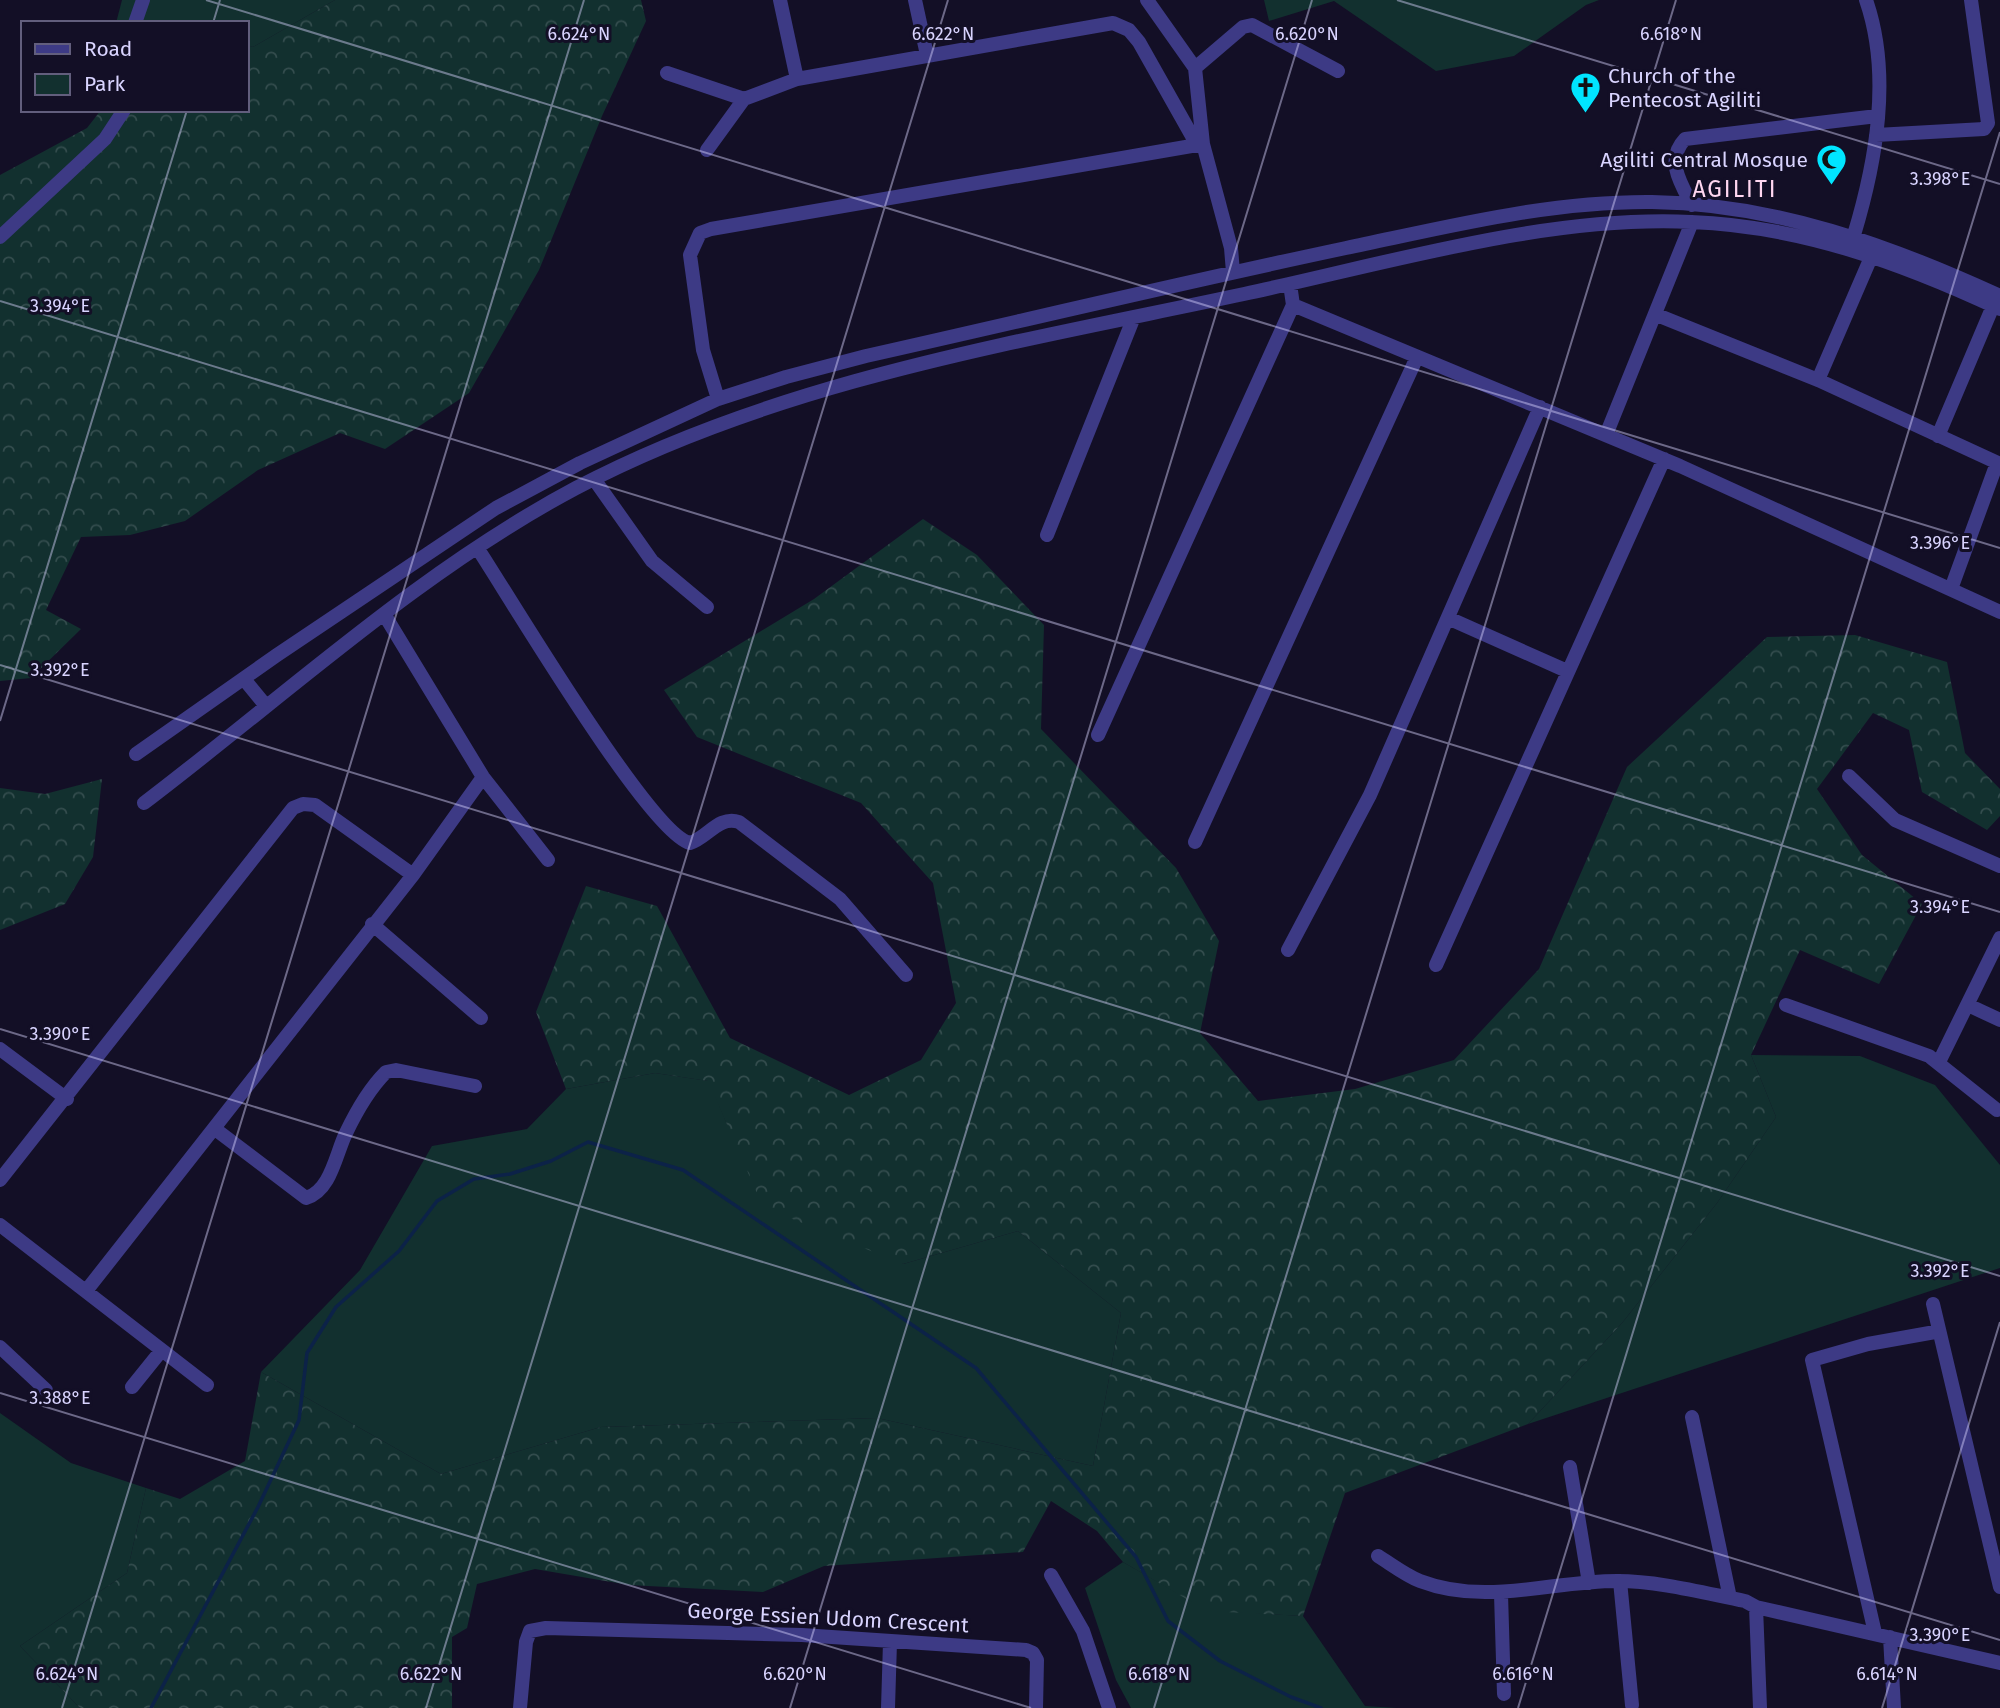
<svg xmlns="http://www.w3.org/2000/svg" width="2000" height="1708" viewBox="0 0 2000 1708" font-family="'Fira Sans',sans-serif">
  <defs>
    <pattern id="forest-crowns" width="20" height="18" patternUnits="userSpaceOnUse" patternTransform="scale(1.75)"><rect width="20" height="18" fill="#12302f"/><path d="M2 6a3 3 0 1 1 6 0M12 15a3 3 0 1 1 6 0" fill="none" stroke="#344d4e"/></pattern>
  </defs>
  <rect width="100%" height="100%" fill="#130f26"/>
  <path fill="#12302f" d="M122,0H335L253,47L247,45V23H116Z
    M1264,0H1599L1586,5L1514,56L1436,71L1334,1L1269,21Z
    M1751,1055L1860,1056L1935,1085L2000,1165V1268L1528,1424L1622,1323L1717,1203L1776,1117Z
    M655,1073L709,1081L727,1124L903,1264L1018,1231L1121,1313L1093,1466L877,1418L601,1427L441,1474L261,1372L360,1270L432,1146L527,1129L566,1089Z
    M0,1413L71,1463L146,1488L127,1573L20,1646L80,1708H0Z
    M1123,1562L1207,1610L1303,1616L1365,1706L1397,1708H1131L1116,1680L1085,1588Z"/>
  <path fill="url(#forest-crowns)" d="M335,0H641L646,21L602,116L539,270L469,393L385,449L340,433L258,470L185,521L130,535L81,537L46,610L81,629L31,678L0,681V175L87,128L101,110H247V45L253,47Z
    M923,519L977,555L1044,625L1041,729L1176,868L1219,941L1200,1033L1258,1101L1355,1089L1454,1060L1539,969L1627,767L1767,637L1855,635L1947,662L1965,753L2000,789V816L1987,830L1922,792L1909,730L1873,713L1817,789L1862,855L1922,904L1879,984L1800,950L1751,1055L1776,1117L1717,1203L1622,1323L1528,1424L1345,1493L1303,1616L1207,1611L1123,1562L1097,1531L1051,1501L1023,1552L824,1566L763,1592L629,1585L535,1569L477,1584L467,1628L452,1637V1708H80L20,1646L127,1573L146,1488L180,1499L245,1461L261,1372L441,1474L601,1427L877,1418L1093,1466L1121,1313L1018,1231L903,1264L763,1207L708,1081L655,1073L566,1089L536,1012L586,886L657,906L730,1038L849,1095L921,1060L956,1003L933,883L861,803L697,737L664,690L814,599Z
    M102,779L93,857L65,904L0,930V788L45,794Z"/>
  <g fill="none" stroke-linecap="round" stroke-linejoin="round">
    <path stroke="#0c2248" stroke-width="3.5" d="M151,1708L258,1507L299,1420L307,1353L336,1307L399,1251L437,1201L474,1179L510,1174L551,1161L588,1142L683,1170L976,1368L1136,1557L1168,1621L1220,1661L1291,1697L1321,1708"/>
    <path stroke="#3d3a85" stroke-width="14" d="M780,0L797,79
      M915,0L927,55
      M135,23L143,0
      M1195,68L1243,27L1252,25L1338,71
      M667,73L744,99
      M1876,135L1984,129L1988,123L1971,0
      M707,150L744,99L797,79L1113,23L1129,30L1139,42L1192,136L1203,144L1231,248L1233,272
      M1692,205C1681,184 1665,160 1685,139L1877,116
      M1854,235C1876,162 1892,75 1866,0
      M0,237L105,139L124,110
      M1290,284L1293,305L1680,466L2000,612
      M1657,315L1818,380L2000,464
      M1818,380L1872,255
      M718,399L703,350L690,255L700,233L711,229L1203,144L1195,68L1147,0
      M1606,435L1692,222
      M1938,436L1993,306
      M594,479L652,561L707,607
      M1047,535L1134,317
      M478,549C509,596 650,834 690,843C707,838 719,815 739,822L840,899L906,975
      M1951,589L1997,463
      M384,614L483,777L548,860
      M1448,618L1567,671
      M244,679L266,706
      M1098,735L1293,305
      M136,754L277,655L496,508L580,463L718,399L786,377L866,356C1026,320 1185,282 1346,248C1447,227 1548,201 1652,202C1776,204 1889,245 2000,296
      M1849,776L1895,820L2000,866
      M144,803C285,696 418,572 576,488C781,380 1019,342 1244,294C1385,264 1546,215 1691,222C1800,226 1902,263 2000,309
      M1195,842L1417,357
      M372,924L481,1018
      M1288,950L1370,795L1540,407
      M1436,965L1664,459
      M1786,1005L1929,1056L1997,1110
      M1968,1005L2000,1020
      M0,1049L67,1099
      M1939,1062L2000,938
      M215,1129L306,1198C331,1191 336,1153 346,1133C356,1112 370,1088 386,1072L396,1070L475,1086
      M0,1180L293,808L303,804L315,805L413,875
      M0,1225L207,1385
      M86,1291L413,875L483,777
      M1933,1304L2000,1587
      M0,1347L46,1390
      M132,1387L161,1351
      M1692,1417L1730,1598
      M1570,1467L1589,1583
      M1378,1556C1391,1564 1405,1575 1420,1581C1485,1606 1551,1581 1617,1581C1659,1581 1704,1593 1745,1601L1756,1607L2000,1663
      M1051,1575L1083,1631L1109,1708
      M1620,1581L1632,1705
      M1501,1594L1504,1694
      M1756,1607L1760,1708
      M1875,1633L1812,1360L1868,1344L1935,1332
      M1890,1637L1894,1708
      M520,1708L526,1642L530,1631L546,1628L802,1635L1026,1650L1033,1653L1037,1660L1036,1708
      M888,1708L890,1642"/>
  </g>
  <path fill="none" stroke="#d9d4ff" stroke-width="2" stroke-opacity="0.45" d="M206,0L2000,548M1397,0L2000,184M213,23L220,0M0,301L2000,912M0,665L2000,1276M0,721L187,110M0,1029L2000,1640M0,1393L1031,1708M62,1708L584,0M426,1708L948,0M790,1708L1312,0M1154,1708L1676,0M1518,1708L2000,132M1882,1708L2000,1322"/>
  <defs>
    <symbol id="church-pin" viewBox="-11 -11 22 30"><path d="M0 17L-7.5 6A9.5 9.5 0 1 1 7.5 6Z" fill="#00e5ff" stroke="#130f26"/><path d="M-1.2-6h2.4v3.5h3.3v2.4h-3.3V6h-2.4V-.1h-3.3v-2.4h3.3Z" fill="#111"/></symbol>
    <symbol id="mosque-pin" viewBox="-11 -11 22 30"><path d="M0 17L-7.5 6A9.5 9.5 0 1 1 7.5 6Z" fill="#00e5ff" stroke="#130f26"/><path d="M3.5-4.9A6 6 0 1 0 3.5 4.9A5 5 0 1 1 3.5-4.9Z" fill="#111"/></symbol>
  </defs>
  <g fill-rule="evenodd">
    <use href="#church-pin" x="1568" y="70" width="35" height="47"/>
    <use href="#mosque-pin" x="1814" y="142" width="35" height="47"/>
  </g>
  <g text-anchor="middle" stroke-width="6" stroke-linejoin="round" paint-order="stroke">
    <g font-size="21" fill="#d9d4ff" stroke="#130f26" text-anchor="start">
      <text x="1608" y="83">Church of the<tspan x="1608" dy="24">Pentecost Agiliti</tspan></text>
      <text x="1808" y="167" text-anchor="end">Agiliti Central Mosque</text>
    </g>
    <g font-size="21" fill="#d9d4ff" stroke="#130f26">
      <text transform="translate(828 1618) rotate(3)" y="7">George Essien Udom Crescent</text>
    </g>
    <g font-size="23" letter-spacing="2" fill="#ffd6f0" stroke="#130f26">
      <text x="1735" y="197">AGILITI</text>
    </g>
  </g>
  <g font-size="18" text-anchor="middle" fill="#d9d4ff" stroke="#130f26" stroke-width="6" stroke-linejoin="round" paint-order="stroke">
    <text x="579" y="40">6.624°N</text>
    <text x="943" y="40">6.622°N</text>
    <text x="1307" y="40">6.620°N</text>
    <text x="1671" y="40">6.618°N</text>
    <text x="1940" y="185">3.398°E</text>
    <text x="60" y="312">3.394°E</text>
    <text x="1940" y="549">3.396°E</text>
    <text x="60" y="676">3.392°E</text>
    <text x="1940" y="913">3.394°E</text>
    <text x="60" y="1040">3.390°E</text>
    <text x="1940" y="1277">3.392°E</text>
    <text x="60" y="1404">3.388°E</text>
    <text x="1940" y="1641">3.390°E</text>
    <text x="67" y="1680">6.624°N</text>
    <text x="431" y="1680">6.622°N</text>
    <text x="795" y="1680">6.620°N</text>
    <text x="1159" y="1680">6.618°N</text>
    <text x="1523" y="1680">6.616°N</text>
    <text x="1887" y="1680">6.614°N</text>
  </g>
  <rect x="21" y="21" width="228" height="91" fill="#130f26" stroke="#625e7d" stroke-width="2"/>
  <rect x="35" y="44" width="35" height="10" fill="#3d3a85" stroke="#625e7d" stroke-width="2"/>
  <text x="84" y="56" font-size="21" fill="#d9d4ff">Road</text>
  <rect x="35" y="74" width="35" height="21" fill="#12302f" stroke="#625e7d" stroke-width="2"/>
  <text x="84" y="91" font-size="21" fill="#d9d4ff">Park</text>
</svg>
